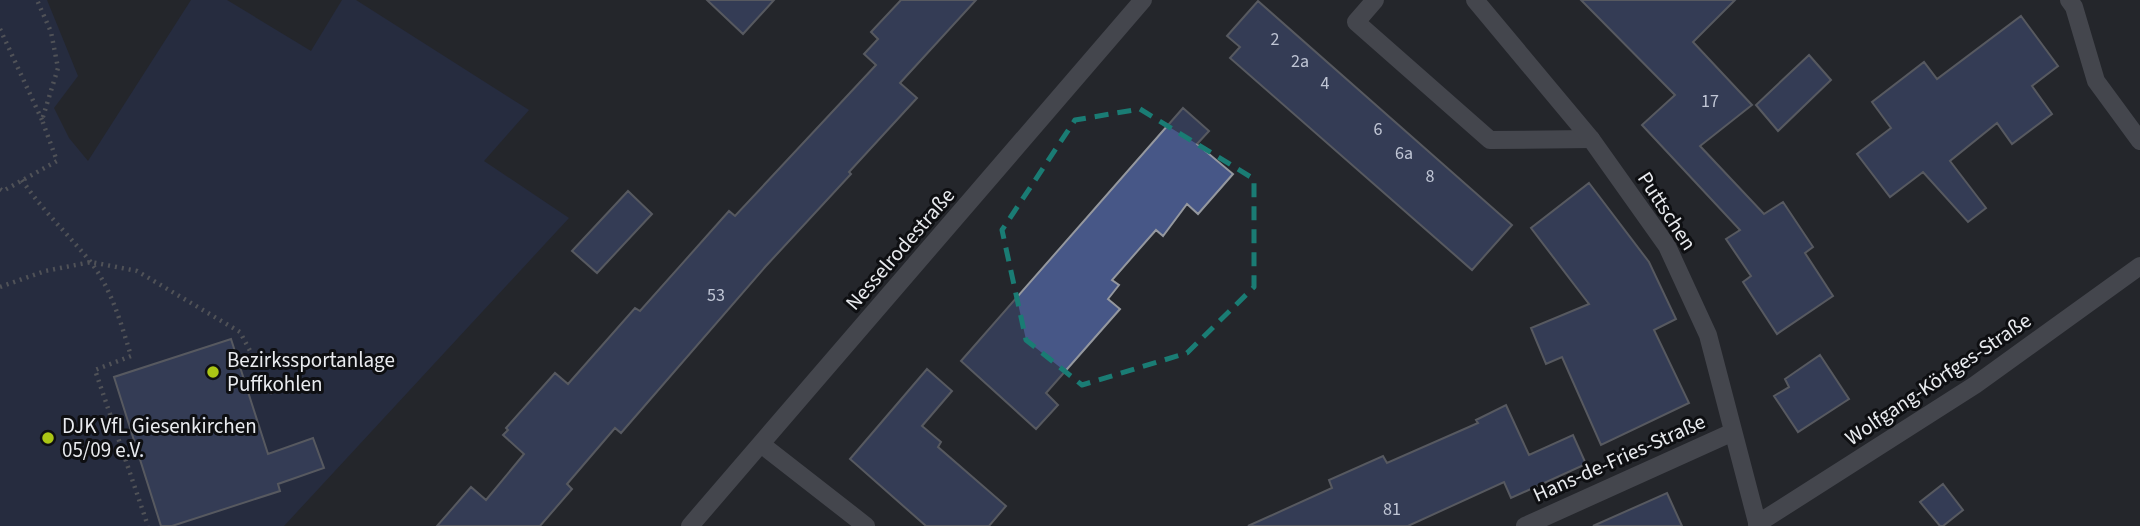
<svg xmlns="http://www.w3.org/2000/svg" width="2140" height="526" viewBox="0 0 2140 526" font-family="'Source Sans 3',sans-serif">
  <rect width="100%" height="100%" fill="#24262c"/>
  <path fill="#283357" d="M0,0H47L78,76L54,108L69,138L88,161L191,0H227L311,51L342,0H356L529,110L484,161L569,218L284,526H0Z"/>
  <path fill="#475787" stroke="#95989f" stroke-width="2" d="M707,0H774L743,34Z
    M901,0H976L900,83L917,98L849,172L851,174L765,267L621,433L615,428L567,484L572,489L540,526H437L471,487L486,500L524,454L503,435L508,430L506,428L555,373L568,384L635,308L640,311L729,211L735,216L876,65L864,54L878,39L871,32Z
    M1581,0H1735L1693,42L1752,105L1700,146L1764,214L1783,202L1813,247L1805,253L1833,296L1777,334L1743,282L1751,276L1726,239L1740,230L1642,125L1675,95Z
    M1258,1L1512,225L1472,270L1230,58L1240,47L1227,36Z
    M2021,16L2058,66L2032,86L2052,114L2012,144L1997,123L1950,161L1986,208L1968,222L1923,172L1890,197L1857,154L1891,128L1872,102L1924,62L1937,79Z
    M1809,55L1831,80L1778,131L1756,105Z
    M1183,108L1209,131L1197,144L1233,174L1198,214L1187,204L1163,236L1156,230L1112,280L1119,285L1108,299L1120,309L1046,393L1058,405L1036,429L961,361Z
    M1589,183L1649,262L1676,319L1654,330L1689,403L1601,445L1562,357L1546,364L1531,328L1589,304L1531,228Z
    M628,191L652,214L597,273L572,251Z
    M231,339L268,454L313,438L324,468L278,484L280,491L172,526H161L114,377Z
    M1820,355L1849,399L1798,432L1774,396L1789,387L1785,379Z
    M927,369L952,391L922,426L941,442L938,447L1006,506L989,526H926L850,459Z
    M1506,405L1529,455L1573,435L1586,464L1511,498L1504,482L1408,526H1248L1332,488L1329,480L1383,456L1387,463L1478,423L1476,420Z
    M1943,484L1963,510L1943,526H1940L1920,502Z
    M1667,493L1682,526H1593Z"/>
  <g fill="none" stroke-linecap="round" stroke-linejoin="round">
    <path stroke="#85878c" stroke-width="4.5" stroke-dasharray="2 5" stroke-linecap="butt" d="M0,29L42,120
      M22,180C42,210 67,233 89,260C111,287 121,323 131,356L95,370L148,526
      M0,189L3,191L57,161L42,120L58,68L51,32L37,0
      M0,287L45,271L91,262L137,271L240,332L273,394"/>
    <path stroke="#6c6e75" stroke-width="18" d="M1375,0L1356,22L1490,140L1591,139
      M2069,0L2074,7L2096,81L2140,141"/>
    <path stroke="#6c6e75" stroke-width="18" d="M1475,0L1591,139L1667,246L1708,335L1758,526
      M761,444L866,526
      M1757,524L1975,385L2140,266
      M690,526L1143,0
      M1525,526L1733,432"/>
  </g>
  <path d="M0 0H2140V526H0ZM1140,109L1254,179V287L1187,353L1082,385L1026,340L1002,230L1075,120Z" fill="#24262c" fill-opacity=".55" fill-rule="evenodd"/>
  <path fill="none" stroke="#1a7c74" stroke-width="5" stroke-dasharray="14 9" stroke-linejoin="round" d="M1140,109L1254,179V287L1187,353L1082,385L1026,340L1002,230L1075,120Z"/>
  <g fill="#abc615" stroke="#0e0f12" stroke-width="2.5">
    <circle cx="213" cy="372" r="7"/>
    <circle cx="48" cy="438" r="7"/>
  </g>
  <g text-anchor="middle" stroke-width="6" stroke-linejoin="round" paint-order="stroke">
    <g font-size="18" fill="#c0c6d5">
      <text x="1275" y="45">2</text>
      <text x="1300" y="67">2a</text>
      <text x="1325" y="89">4</text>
      <text x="1710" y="107">17</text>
      <text x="1378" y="135">6</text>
      <text x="1404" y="159">6a</text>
      <text x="1430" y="182">8</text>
      <text x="716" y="301">53</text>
      <text x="1392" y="515">81</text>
    </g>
    <g font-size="21" fill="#e9ebef" stroke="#0e0f12">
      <text transform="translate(1667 211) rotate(57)" y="7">Puttschen</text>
      <text transform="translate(900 249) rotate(-49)" y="7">Nesselrodestraße</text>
      <text transform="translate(1938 379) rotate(-34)" y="7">Wolfgang-Körfges-Straße</text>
      <text transform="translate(1619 458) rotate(-24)" y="7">Hans-de-Fries-Straße</text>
    </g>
    <g font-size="21" fill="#e9ebef" stroke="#0e0f12" text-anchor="start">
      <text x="227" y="367">Bezirkssportanlage<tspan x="227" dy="24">Puffkohlen</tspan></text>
      <text x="62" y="433">DJK VfL Giesenkirchen<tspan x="62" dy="24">05/09 e.V.</tspan></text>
    </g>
  </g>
</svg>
